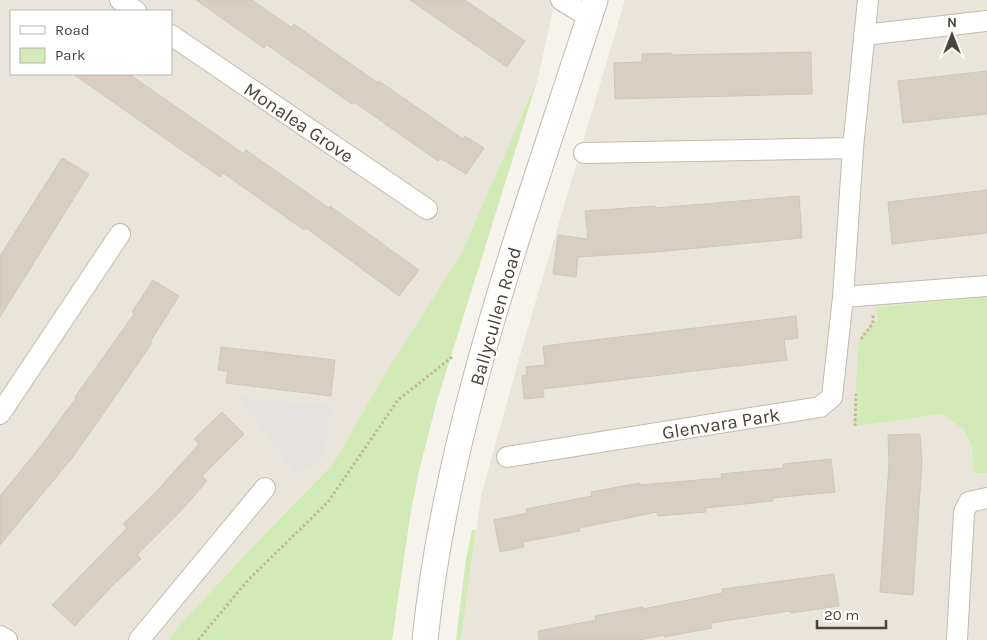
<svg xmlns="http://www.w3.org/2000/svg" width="987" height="640" viewBox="0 0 987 640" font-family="Karla,sans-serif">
  <rect width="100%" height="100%" fill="#f6f3ec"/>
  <path fill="#eae5da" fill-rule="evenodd" d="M0,0H555L538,78L461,254L386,372L333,464L260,539L176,629L169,640H0ZM11,11H171V74H11Z
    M625,0H987V297L876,307L878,320L870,325L854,427L942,414L964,430L972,446L973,473H987V640H461L481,496L526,334Z"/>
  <path fill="#d2eab5" d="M538,78L437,401L418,475L410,517L392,640H169L176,629L260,539L333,464L386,372L461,254Z
    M987,297V473H973L972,446L964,430L942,414L853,427L859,340L870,325L878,320L875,307Z
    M472,530H476L461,640H456L466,559Z"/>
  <path fill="#e5e3e0" d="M237,397L332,406L323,456L297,476Z"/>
  <path fill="#d8cfc1" stroke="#d3c7b4" d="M196,0H252L291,27L294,24L378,83L379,81L463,139L465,136L484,148L466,174L440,158L438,161L354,102L352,104L267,45L264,48Z
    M410,0H465L525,41L507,67Z
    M811,52L812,94L615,99L614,63L642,62V54L671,53V55Z
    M987,71V114L903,123L898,81Z
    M73,74H129L244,154L246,150L329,208L330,206L419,270L399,296L306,228L304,230L223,173L220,177Z
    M62,158L89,174L0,317V256Z
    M987,190V233L892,244L888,202Z
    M799,196L802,238L656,252L578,257L576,277L553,274L558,235L588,239L585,211L655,206V208Z
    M153,280L179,296L150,342L152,343L94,427L72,458L0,545V496L40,447L76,398L75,397L134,314L132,312Z
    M796,316L798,338L784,340L787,360L543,389L544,397L524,399L522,376L527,375L526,367L545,365L543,346Z
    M221,347L335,360L331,396L226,383L228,371L218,370Z
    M222,412L244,434L202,476L207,481L179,513L137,555L141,559L113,585L75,626L52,605L127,528L123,524L155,493L199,444L194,439Z
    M920,434L922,463L913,595L880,592L889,464L888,435Z
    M831,459L835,492L772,498L773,501L706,508V512L658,516L657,512L579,528L580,531L523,542L524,547L500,552L494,520L527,513L526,509L592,496L591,492L639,483L640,485L722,478L721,474L783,468V464Z
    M834,574L839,606L791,613L790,611L711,623L712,628L664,637V635L640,640H539L538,631L596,620L595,616L643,607V609L723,593L722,589Z"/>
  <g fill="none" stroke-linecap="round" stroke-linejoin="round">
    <defs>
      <path id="minor" d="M120,0L136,11
        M561,0L589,17
        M171,35L427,209
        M864,35L987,21
        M584,153L853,148
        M843,297L987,286
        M0,414L120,234
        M507,457L820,407L832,397L843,297L853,148L868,0
        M0,636L7,640
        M139,640L265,488
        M957,640L964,512L969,502L987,498"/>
      <path id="tertiary" d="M425,640C447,422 528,208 595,0"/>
    </defs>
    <use href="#minor" stroke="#c2bbae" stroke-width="22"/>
    <use href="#tertiary" stroke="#c2bbae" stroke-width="27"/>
    <path stroke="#c4b79f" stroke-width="3" stroke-dasharray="2.5 2.5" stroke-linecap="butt" d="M861,339L873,323V315
      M855,426L856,394
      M198,640L248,580L328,502L398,400L452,357"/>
    <use href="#minor" stroke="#fff" stroke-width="20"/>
    <use href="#tertiary" stroke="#fff" stroke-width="25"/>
  </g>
  <g text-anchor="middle" stroke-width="4" stroke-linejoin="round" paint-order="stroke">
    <g font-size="19" fill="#4b4439" stroke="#fff">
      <text transform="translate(299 122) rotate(34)" y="7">Monalea Grove</text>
      <text transform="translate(495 316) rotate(-74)" y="7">Ballycullen Road</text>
      <text transform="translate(721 423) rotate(-9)" y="7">Glenvara Park</text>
    </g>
  </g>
  <rect x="10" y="10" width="162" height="65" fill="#ffffff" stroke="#b7b4b0"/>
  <rect x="20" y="26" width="25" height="8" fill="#ffffff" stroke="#b7b4b0"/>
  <text x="55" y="35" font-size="15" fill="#4b4439">Road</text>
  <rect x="20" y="48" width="25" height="15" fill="#d2eab5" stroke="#b7b4b0"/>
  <text x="55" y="60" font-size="15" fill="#4b4439">Park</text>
  <g transform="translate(952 35)" stroke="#ffffff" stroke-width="4" paint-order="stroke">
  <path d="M0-4L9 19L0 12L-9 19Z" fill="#4b4439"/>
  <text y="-8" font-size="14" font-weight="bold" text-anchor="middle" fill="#4b4439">N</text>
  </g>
  <path d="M817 620v8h69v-8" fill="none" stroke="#4b4439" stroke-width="2.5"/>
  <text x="824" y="620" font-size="15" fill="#4b4439" stroke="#ffffff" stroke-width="4" paint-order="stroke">20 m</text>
</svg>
